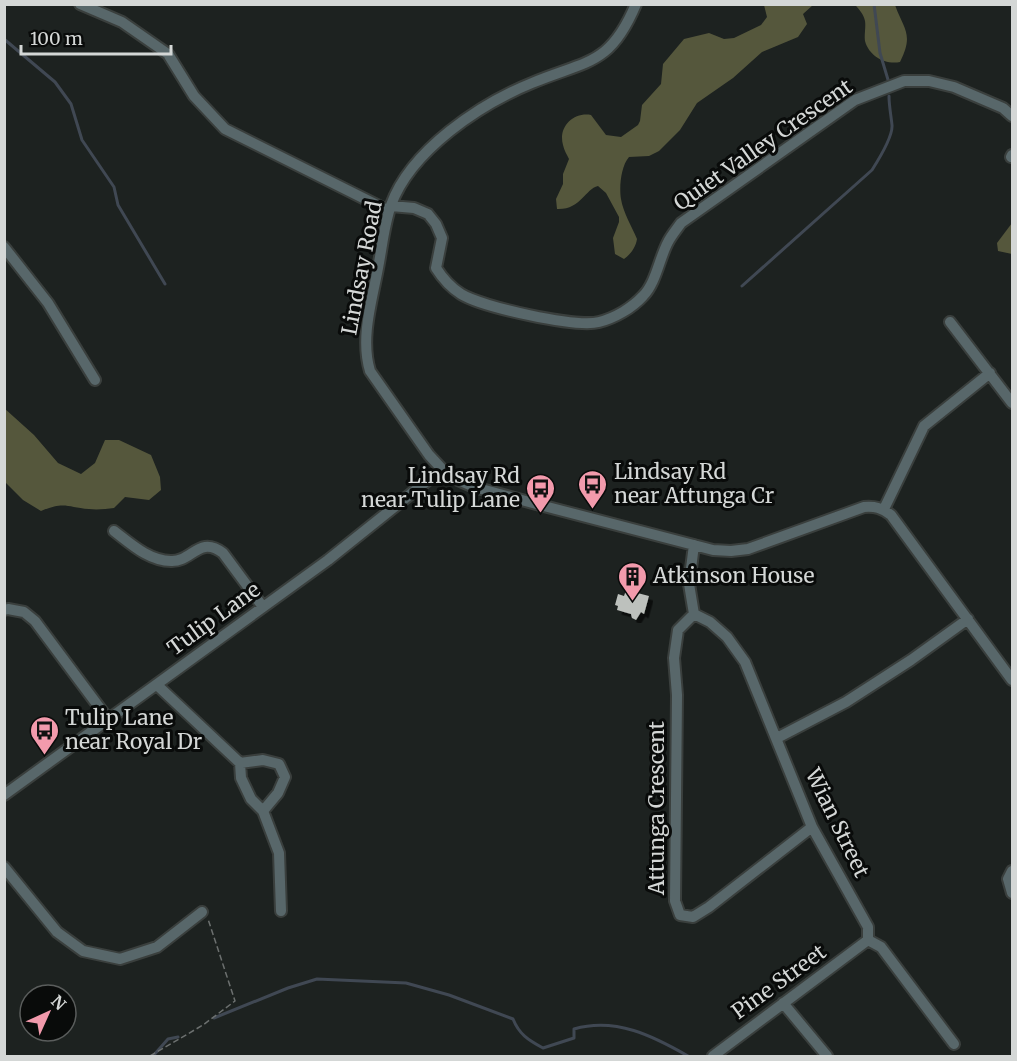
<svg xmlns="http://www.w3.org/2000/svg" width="1017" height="1061" viewBox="0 0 1017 1061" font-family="Merriweather,serif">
  <defs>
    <filter id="shadow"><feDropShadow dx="4.5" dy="4.5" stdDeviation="0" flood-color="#0009"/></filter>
  </defs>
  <rect width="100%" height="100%" fill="#1d2220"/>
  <path fill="#55573c" d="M764,5H813L803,14L807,24L798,37L762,52L733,78L697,103L680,130L659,151L649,156L629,157C621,166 619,187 621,199C623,212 632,227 637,239C636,247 630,255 624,259L615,254L613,238L619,222V217L606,193L598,186C585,189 581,210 557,209L556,199L563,184V174L569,159C567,155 564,150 563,145C558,127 573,112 591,115L606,135L621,137L638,125L640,121L642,105L661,84L663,64L684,39L709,33L724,39L734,38L761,25L767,17Z
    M855,5H895C904,30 914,34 900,62C885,65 869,56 865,41C864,35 866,27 865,21C864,15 859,9 855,5Z
    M1012,223V254L998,251L997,243Z
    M4,408L34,435L58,463L81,474L95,463L105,440H119L151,455L160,477L161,490L149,500L125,497L114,508C106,509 97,510 89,509C67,507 64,501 41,511L23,500L5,482Z"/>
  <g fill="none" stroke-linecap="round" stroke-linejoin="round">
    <path stroke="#404853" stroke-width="3" d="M874,4L880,53L889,83
      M4,39L55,82L71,104L82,140L114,187L118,205L165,284
      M742,286L872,170C879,159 893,137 892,125C891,115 889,106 889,96
      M214,1018L288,988L317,979L406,983L449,995L513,1019C519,1034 528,1040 543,1048L574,1038V1029C616,1017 653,1036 688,1056
      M153,1056L168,1039L178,1037"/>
  </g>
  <path fill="#bdc1bd" filter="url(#shadow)" d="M626,590L649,596L644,614L641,612L636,620L632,618L631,614L617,610L618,606L615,605L618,594L624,596Z"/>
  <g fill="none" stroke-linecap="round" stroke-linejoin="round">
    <defs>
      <path id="minor" d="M80,4L122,22L168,54L194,96L225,129L389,211
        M636,4C610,66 587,60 532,83C480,104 411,150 391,205C384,225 382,248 378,268C372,301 360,338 370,371L429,455L442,469L456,479L474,487L540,505L713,550L731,551L748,549L864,507C875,506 882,508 891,515L1012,680
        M1011,157L1012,155
        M391,206L414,208L428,214L436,224L442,238L436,268C443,279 450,287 461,294C482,307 576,328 599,322C615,318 632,308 643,296C656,283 659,259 668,242C671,236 676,230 681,223L855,100L904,81H929L954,87L1003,108L1012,116
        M4,247L48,303L95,380
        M950,322L1012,403
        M884,509L924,426L990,373
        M114,531C131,544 149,561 171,561C192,562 199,535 223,553L263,607
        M694,545L689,584L694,614L678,630L674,658L677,695L675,901L680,915L693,917L709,907L812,827
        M4,610L8,609L24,612L35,621L108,719
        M694,614L710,622L727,637L745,662L812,827L868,927V940
        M157,685L240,763L263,760L279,764L285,777L278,793L263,811
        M777,738L846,702L911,660L968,619
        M240,763L241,778L251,799L263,811L279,853L281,911
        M4,795L328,560L442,469
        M4,867L57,932L83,951L120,959L157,947L202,912
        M1012,871L1008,879L1012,893
        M868,940L881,947L954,1044
        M783,1003L827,1056
        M713,1056L868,940"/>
    </defs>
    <use href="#minor" stroke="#3a3f3d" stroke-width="14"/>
    <path stroke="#6c706f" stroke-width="1.5" stroke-dasharray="6 3" stroke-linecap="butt" d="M150,1056L203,1025L235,1001L208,919"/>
    <use href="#minor" stroke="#58676a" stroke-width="10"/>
  </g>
  <defs>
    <symbol id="bus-pin" viewBox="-11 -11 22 30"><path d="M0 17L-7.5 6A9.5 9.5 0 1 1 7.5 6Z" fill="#f29aac" stroke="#090b0a"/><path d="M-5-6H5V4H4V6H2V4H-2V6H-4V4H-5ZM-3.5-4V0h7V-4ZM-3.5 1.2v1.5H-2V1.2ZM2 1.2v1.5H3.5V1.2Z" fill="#111"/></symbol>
    <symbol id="building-pin" viewBox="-11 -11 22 30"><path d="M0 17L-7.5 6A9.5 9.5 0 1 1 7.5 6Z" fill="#f29aac" stroke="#090b0a"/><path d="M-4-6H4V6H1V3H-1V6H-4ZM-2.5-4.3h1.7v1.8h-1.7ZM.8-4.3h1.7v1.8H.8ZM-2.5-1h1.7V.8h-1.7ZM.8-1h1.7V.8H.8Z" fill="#111"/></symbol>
  </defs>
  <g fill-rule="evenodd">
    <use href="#bus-pin" x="576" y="468" width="33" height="45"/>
    <use href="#bus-pin" x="524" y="472" width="33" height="45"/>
    <use href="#building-pin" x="616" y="560" width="33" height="45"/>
    <use href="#bus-pin" x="28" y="714" width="33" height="45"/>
  </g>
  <g text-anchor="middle" stroke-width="6" stroke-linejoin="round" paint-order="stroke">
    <g font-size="21" fill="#d4d7d6" stroke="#090b0a">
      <text transform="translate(763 145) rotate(-35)" y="7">Quiet Valley Crescent</text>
      <text transform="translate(362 268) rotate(-79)" y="7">Lindsay Road</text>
      <text transform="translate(214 619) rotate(-36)" y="7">Tulip Lane</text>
      <text transform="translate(657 808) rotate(-90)" y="7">Attunga Crescent</text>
      <text transform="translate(837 823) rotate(64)" y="7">Wian Street</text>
      <text transform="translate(779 982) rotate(-36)" y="7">Pine Street</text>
    </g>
    <g font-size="21" fill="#d4d7d6" stroke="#090b0a" text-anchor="start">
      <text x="614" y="479">Lindsay Rd<tspan x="614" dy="24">near Attunga Cr</tspan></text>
      <text x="520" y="483" text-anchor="end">Lindsay Rd<tspan x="520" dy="24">near Tulip Lane</tspan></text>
      <text x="653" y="583">Atkinson House</text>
      <text x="65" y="725">Tulip Lane<tspan x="65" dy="24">near Royal Dr</tspan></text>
    </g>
  </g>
  <rect width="1017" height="1061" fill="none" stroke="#d4d7d6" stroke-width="12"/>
  <g transform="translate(48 1013) rotate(45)"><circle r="28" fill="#090b0a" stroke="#5a5d5c" stroke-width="1.5"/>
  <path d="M0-4.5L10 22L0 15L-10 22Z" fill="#f29aac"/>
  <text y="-9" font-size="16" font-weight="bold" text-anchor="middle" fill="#d4d7d6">N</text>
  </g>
  <path d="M21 45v9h150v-9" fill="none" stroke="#d4d7d6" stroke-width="3"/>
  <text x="30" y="45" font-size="18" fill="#d4d7d6" stroke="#090b0a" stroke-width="4.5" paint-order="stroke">100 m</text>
</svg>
